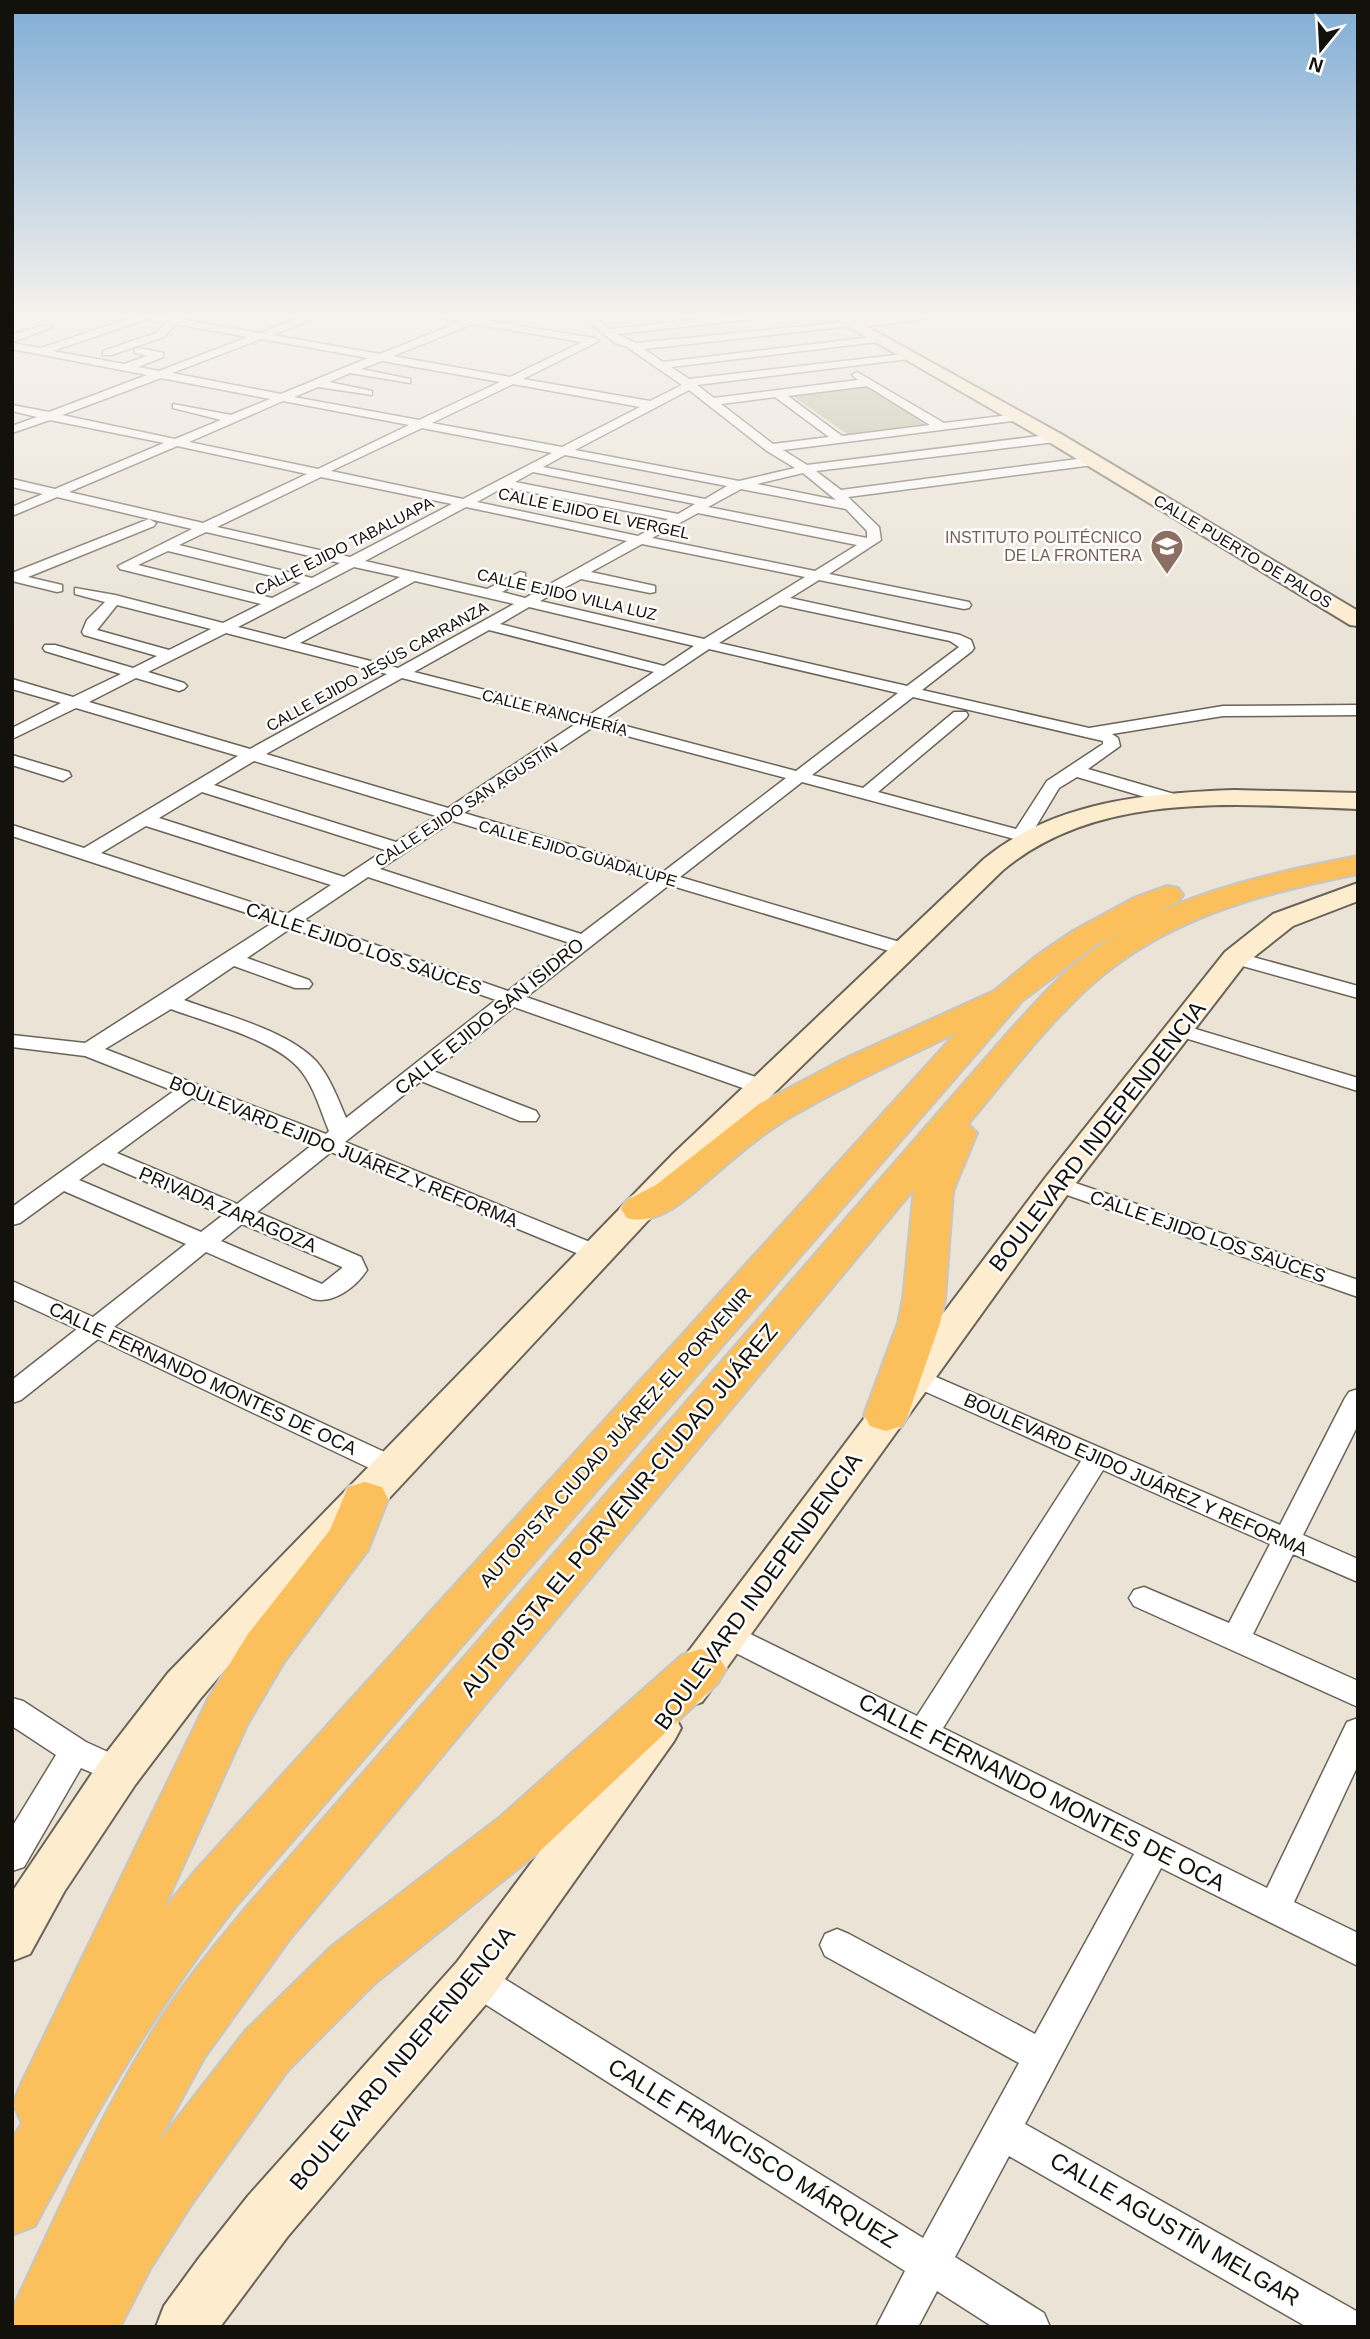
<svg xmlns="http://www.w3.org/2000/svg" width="1370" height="2339" viewBox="0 0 1370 2339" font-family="Arial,sans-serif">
  <rect width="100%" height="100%" fill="#eae3d6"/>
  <path fill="#b1b695" d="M867,386L932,425L850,436L791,395Z"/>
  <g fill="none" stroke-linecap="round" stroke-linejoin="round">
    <defs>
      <path id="street" d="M136,316H162L260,333L305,316H319L273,335L380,354L460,322L434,316L471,318L490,316L484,320L594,338L599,341L523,379L650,401L682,385L627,347L615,343L582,316H593L610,329L728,316H758L753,319L617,334L636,343L855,321L856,323L851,326L644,349L663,362L881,336L886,339L885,341L671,367L689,379L913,353L917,354V358L697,385L714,398L858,380L852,375L857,372L944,423L1019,414L1025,417L1019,420L783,450L807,465L1055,434L1061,438L1055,442L816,471L841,490L1093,457L1099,461L1093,465L848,497L879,527L881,540L829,574L969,602L971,605L969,608L964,609L819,580L790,598L960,635L971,640L974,648L972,651L922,690L1089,728L1223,706L1358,705V715L1223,716L1112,734L1118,738L1120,746L1088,769L1181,796L1184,800L1181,804H1169L1077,777L1059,788L1032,833L1038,838L1029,843L802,782L680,877L910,945L913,949L910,953H896L669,885L526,997L770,1082L773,1087L770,1092H754L514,1007L433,1071L536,1111L539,1116L536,1121H520L421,1081L345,1142L607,1249L611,1254L607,1259L599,1262L591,1259L331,1152L257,1212L361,1257L367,1270C356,1287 334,1304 313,1299L206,1252L114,1327L404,1461L408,1468L404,1475L394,1478L384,1475L98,1339L21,1400L12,1403V1380L77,1329L12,1299V1281L93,1317L186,1244L64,1191L20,1223L12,1225V1207L174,1091L85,1056L12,1047V1035L85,1043L274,922L12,836V825L84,848L238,756L76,708L12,739V728L61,703L12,689V679L73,697L121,674L45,651L43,648L45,645H55L133,668L157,656L84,635L82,632L87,620L105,602L75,594V588L115,595L223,623L261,604L120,569L118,566L192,529L57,497L12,516V507L43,494L12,487V479L55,489L164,443L50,420L12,433V426L37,417L12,411V405L49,412L147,375L12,349V343L41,348ZM146,319L166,323L156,333L103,351V355H111L164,337L176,324L248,337L159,371L138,367L163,357V353L139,348L135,349V353L147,356L124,364L53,351ZM473,324L582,342L510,377L393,356ZM261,339L368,358L281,394L172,373ZM382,361L500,382L419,420L294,397L318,387L372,395V391L329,382L350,373L410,383V379L361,369ZM161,378L270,399L231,415L173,404V408L221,420L175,439L62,415ZM513,384L640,407L562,447L432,423ZM867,386L930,425L842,436L788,396ZM689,390L767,451L795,468L739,481L575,450ZM775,397L829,437L773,444L721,404ZM283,401L409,425L318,469L189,442ZM422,428L552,453L463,499L331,471ZM177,446L307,474L203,523L69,492ZM565,455L727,486L705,499L543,467ZM533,472L695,504L678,514L515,482ZM803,473L836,500L757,484ZM321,477L452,504L350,557L217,527ZM504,487L668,519L638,536L477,502ZM741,489L846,509L867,531V538L708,507ZM466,507L627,541L525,598L502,592L525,579V573L520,572L487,589L365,561ZM698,513L857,545L815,571L652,538ZM206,532L340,563L312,578L179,545ZM642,544L805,577L704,639L540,601L581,579L650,593L655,592V586L591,572ZM168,551L301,583L272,598L138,565ZM354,567L400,577L285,639L238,627ZM415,581L514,604L398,668L300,643ZM117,605L211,629L169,650L97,630ZM780,605L950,641L959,647L907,686L719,643ZM529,607L694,646L664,666L500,624ZM489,630L654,672L588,716L414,672ZM226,633L387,674L250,749L89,702L136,678L179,691L184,689L187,686L184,683L148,672ZM709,649L898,693L796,771L603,720ZM402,678L577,723L448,808L266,754ZM913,697L1103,741V744L1047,781L1016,829L878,792L966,718L968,715L966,712H954L863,788L812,775ZM593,727L786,778L663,872L464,813ZM254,761L436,816L396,842L214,785ZM202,792L385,850L344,877L159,818ZM453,821L652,880L581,934L380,869ZM146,826L331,885L287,914L101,853ZM368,877L570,943L508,991L304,920ZM291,928L496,1000L346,1118C338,1099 330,1077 316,1061C287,1030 224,1015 184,1000L234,966L295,988H309L312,984L309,980L247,958ZM171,1009C208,1023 278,1040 302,1072C315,1089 321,1112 329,1131L326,1134L105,1049ZM192,1098L312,1145L237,1204L117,1153ZM103,1163L223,1215L201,1232L79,1180ZM242,1224L342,1267V1268L322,1284L221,1241Z
        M44,325L53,327L12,342V335Z
        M149,519L156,523L154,526L28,577L62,585V591L57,592L12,581V573Z
        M12,755L69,772L71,776L63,781L12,765Z
        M1235,952L1358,986V998L1228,962L1225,958L1228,954Z
        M1179,1024L1358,1078V1091L1172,1034L1169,1030L1172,1026Z
        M1058,1177L1358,1280V1297L1050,1189L1047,1184L1050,1179Z
        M915,1368L1280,1525L1345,1398L1349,1392L1358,1389V1425L1303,1535L1358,1559V1582L1293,1554L1253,1634L1358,1681V1707L1134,1606L1129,1598L1134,1590L1144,1587L1229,1623L1270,1544L1103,1470L943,1728L1267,1888L1347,1722L1358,1718V1765L1294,1902L1358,1933V1966L1161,1868L1025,2124L1358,2312V2327H1307L1009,2156L955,2257L1044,2313L1050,2327H993L937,2291L918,2327H876L905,2271L463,1990L458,1979L463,1968L475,1963L487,1968L923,2238L1019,2063L825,1956L820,1945L825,1934L837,1929L849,1934L1035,2034L1134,1854L716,1643L711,1635L716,1627L726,1623L736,1627L917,1716L1081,1461L906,1383L902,1377L906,1371Z
        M12,1698L23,1701L86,1742L130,1762L135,1771L130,1780L119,1784L81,1768L24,1867L12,1871V1827L56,1755L12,1726Z"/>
      <path id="secondary" d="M830,316L852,318L927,316L920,320L866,326L1061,434L1358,611V626L1350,625L1049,442Z
        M1234,790L1358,793V809C1240,805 1099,789 1002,871L697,1168L379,1509L229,1665L200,1699L135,1785L64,1892L30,1954L12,1961V1892L103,1757L168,1673L673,1154L984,859C1053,802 1147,793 1234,790Z
        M1358,883V901L1293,926L1245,964L1070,1191L702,1702L686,1707L670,1702L664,1689L670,1676L1046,1177L1225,952L1273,914Z
        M658,1709L674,1715L681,1728L674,1741L493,1996L288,2236L220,2327H156L164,2306L199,2258L248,2196L457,1962L642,1715Z"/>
      <path id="highway" d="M1358,856V874C1268,892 1176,915 1103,975C1052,1017 1011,1073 968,1124L977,1133L953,1191L945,1299L940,1323L908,1415L902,1426L886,1431L870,1426L864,1415L898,1323L903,1299L914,1189L289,1940L204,2058L157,2144L246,2030L332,1946L500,1817L682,1655L700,1649L718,1655L726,1669L718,1683L540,1851L374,1984L288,2070L193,2202L150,2269L120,2327H12L15,2303C58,2213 97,2121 150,2036C178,1989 214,1946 249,1904L1005,1036C1029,1010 1052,982 1080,960C1159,897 1261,875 1358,856Z
        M1167,886L1178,888L1183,895L1178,902L1096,945L1022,1001L236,1906C158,2005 94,2114 35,2226L12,2235V2139L22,2123L13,2103L22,2082L208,1699L248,1634L330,1530L348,1487L365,1482L382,1487L388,1499L368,1550L284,1662L248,1723L163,1910L196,1870L956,1033C899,1061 841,1087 787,1119C756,1138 726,1165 698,1189C678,1206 654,1225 627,1218L621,1209L627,1200L656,1185L759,1104L844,1059L994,991L1035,957L1073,931L1134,898Z"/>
    </defs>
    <use href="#street" stroke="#6a6458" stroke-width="3"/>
    <use href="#secondary" stroke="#6a6458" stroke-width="4"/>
    <use href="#highway" stroke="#c6c6c5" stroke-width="4"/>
    <use href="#street" fill="#fff" fill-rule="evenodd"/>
    <use href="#secondary" fill="#feecce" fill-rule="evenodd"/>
    <use href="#highway" fill="#fbbf5b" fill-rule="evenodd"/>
  </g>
  <linearGradient id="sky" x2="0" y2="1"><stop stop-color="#80add5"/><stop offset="0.49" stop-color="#f6f2ed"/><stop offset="1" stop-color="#f6f2ed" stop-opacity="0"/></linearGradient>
  <rect width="1370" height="643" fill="url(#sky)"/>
  <defs>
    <symbol id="university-pin" viewBox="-11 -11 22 30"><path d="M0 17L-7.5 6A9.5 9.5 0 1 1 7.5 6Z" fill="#8d6e63" stroke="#fff"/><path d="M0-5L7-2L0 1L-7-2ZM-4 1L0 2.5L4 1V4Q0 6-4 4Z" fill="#fff"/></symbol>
  </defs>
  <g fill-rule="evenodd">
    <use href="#university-pin" x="1148" y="527" width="38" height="52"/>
  </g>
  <g text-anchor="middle" stroke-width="5" stroke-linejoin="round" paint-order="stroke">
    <g font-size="16" fill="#13110c" stroke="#fff">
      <text transform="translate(594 513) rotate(12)" y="6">CALLE EJIDO EL VERGEL</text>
      <text transform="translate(344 546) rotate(-27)" y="6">CALLE EJIDO TABALUAPA</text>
      <text transform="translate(1243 551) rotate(31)" y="6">CALLE PUERTO DE PALOS</text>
      <text transform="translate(567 594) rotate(13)" y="6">CALLE EJIDO VILLA LUZ</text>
      <text transform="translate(377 666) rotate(-29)" y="6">CALLE EJIDO JESÚS CARRANZA</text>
      <text transform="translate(555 712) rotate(14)" y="6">CALLE RANCHERÍA</text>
      <text transform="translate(466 804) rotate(-33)" y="6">CALLE EJIDO SAN AGUSTÍN</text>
      <text transform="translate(578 853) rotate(16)" y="6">CALLE EJIDO GUADALUPE</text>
    </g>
    <g font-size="16" fill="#785e54" stroke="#fff" text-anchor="end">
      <text x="1142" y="543">INSTITUTO POLITÉCNICO<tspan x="1142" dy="18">DE LA FRONTERA</tspan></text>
    </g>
    <g font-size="19" fill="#13110c" stroke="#fff">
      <text transform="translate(364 948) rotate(19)" y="7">CALLE EJIDO LOS SAUCES</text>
      <text transform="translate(489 1016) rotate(-39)" y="7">CALLE EJIDO SAN ISIDRO</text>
      <text transform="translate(344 1151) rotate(22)" y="7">BOULEVARD EJIDO JUÁREZ Y REFORMA</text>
      <text transform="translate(228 1209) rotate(23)" y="7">PRIVADA ZARAGOZA</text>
      <text transform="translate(1208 1236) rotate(19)" y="7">CALLE EJIDO LOS SAUCES</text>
      <text transform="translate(203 1378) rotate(25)" y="7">CALLE FERNANDO MONTES DE OCA</text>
      <text transform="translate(615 1437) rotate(-48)" y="7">AUTOPISTA CIUDAD JUÁREZ-EL PORVENIR</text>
      <text transform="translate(1136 1474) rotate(24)" y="7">BOULEVARD EJIDO JUÁREZ Y REFORMA</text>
    </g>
    <g font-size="23" fill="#13110c" stroke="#fff">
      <text transform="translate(1097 1136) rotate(-52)" y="8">BOULEVARD INDEPENDENCIA</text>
      <text transform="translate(619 1510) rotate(-50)" y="8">AUTOPISTA EL PORVENIR-CIUDAD JUÁREZ</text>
      <text transform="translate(758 1591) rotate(-54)" y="8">BOULEVARD INDEPENDENCIA</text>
      <text transform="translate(1042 1792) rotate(27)" y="8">CALLE FERNANDO MONTES DE OCA</text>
      <text transform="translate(402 2058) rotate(-50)" y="8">BOULEVARD INDEPENDENCIA</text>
      <text transform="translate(753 2153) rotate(32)" y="8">CALLE FRANCISCO MÁRQUEZ</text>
      <text transform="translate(1175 2229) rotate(30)" y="8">CALLE AGUSTÍN MELGAR</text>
    </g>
  </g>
  <rect width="1370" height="2339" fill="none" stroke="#13110c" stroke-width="28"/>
  <g transform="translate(1321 49) rotate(198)" stroke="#ffffff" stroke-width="5" paint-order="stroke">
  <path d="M0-5L12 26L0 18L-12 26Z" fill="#13110c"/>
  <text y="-10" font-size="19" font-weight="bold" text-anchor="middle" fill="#13110c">N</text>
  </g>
</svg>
